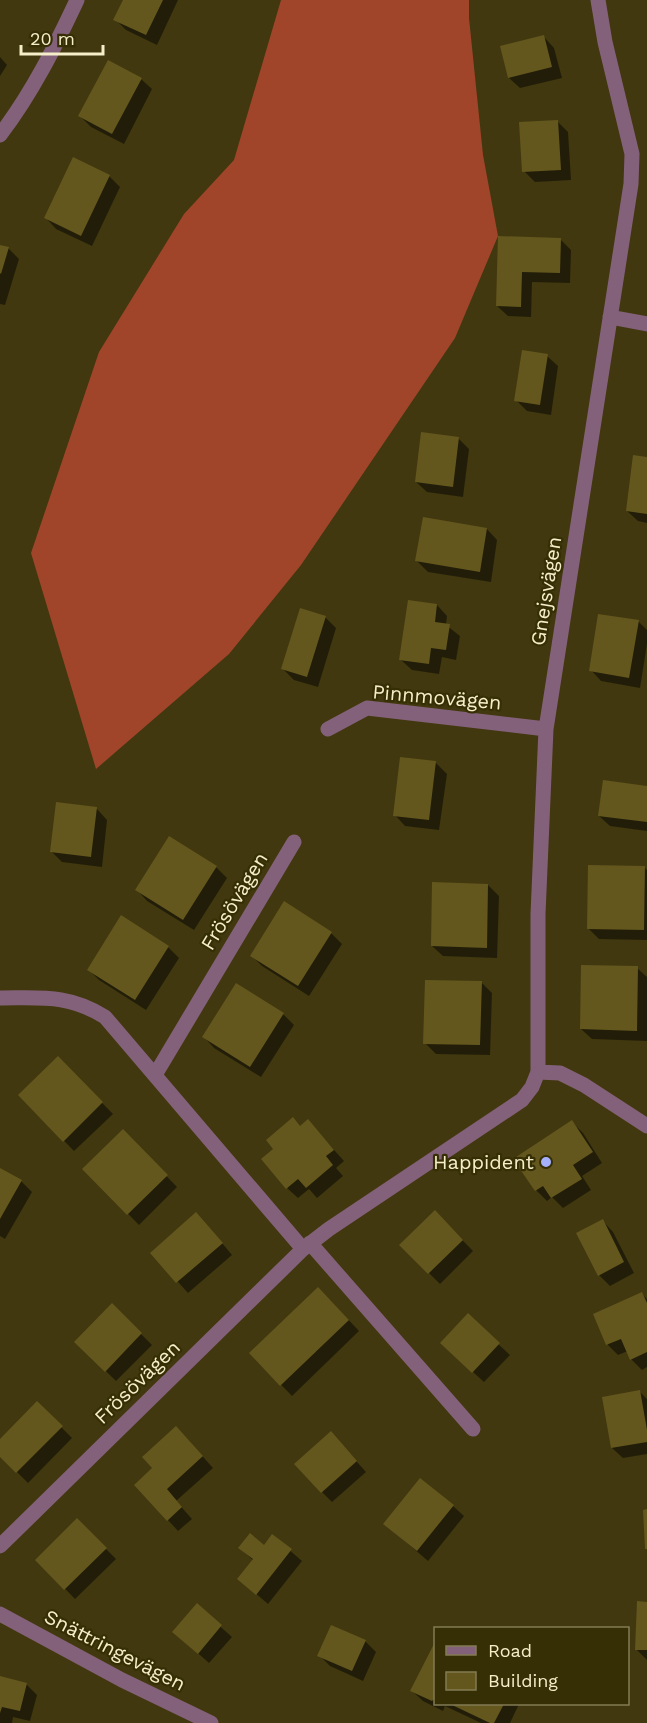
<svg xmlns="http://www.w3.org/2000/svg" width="647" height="1723" viewBox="0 0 647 1723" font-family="'Work Sans',sans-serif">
  <rect width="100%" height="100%" fill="#41380f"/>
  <path fill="#a0452a" d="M281,0H469V18L483,155L498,236L455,338L301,565L229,654L96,769L31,553L99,352L184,214L234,160Z"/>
  <path fill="#0007" d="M124,0H178L157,45L126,30L115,19Z
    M544,37L554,48L562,78L520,88L509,78Z
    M0,57L7,65L0,76Z
    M141,79L152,89L124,144L91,127L80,116Z
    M557,121L568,132L571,180L535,182L524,171Z
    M109,176L120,187L92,246L56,229L46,218Z
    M499,237L560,239L571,250L570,283L532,282L531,317L508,316L497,306Z
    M0,246L8,248L19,259L5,305L0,304Z
    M547,356L558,366L551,415L527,411L516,400Z
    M458,438L469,449L463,497L427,492L416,482Z
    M647,458V523L638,521L627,511Z
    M487,529L497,540L491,582L428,572L417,561Z
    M437,605L447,616L446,625L460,636L456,660L442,657L439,674L412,670L401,660Z
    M325,617L336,628L318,687L294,680L283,669Z
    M638,621L647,630V644L640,688L601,681L591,670Z
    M436,763L447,774L439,830L405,826L395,815Z
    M647,787V831L610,826L599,816Z
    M97,809L107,820L102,867L62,862L51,851Z
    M216,867L227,878L194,930L147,901L137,890Z
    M644,867L647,870V940L599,939L588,928Z
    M488,885L499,896L497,958L443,956L432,946Z
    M331,933L342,944L309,996L262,966L252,956Z
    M168,947L179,958L146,1010L99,980L89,970Z
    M637,968L647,977V1041L592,1039L581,1029Z
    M481,982L492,993L490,1055L436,1054L425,1043Z
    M283,1014L294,1025L261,1077L214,1048L204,1037Z
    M58,1058L113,1114L74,1151L20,1096Z
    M572,1122L583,1133L602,1163L582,1176L591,1190L563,1208L552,1197L547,1201L536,1190Z
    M300,1127L318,1132L344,1161L336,1168L343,1176L317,1198L309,1189L298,1198L287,1188L275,1149Z
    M123,1131L177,1187L139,1225L84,1169Z
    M0,1169L21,1181L32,1192L5,1239L0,1236Z
    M435,1212L473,1251L440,1284L401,1245Z
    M603,1221L613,1232L634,1273L610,1286L599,1275Z
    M207,1225L232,1255L188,1293L152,1253Z
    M642,1294L647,1299V1367L642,1370L631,1359L628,1351L618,1355L608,1345L594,1315Z
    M329,1299L359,1331L292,1396L251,1354Z
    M112,1305L152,1345L116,1381L76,1342Z
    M468,1316L510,1355L484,1382L453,1354Z
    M640,1392L647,1399V1454L623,1458L612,1448Z
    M37,1403L72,1438L28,1483L0,1455V1441Z
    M187,1439L213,1468L176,1501L192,1519L178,1531L136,1485Z
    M341,1444L366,1472L332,1502L322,1492Z
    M453,1506L464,1516L428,1561L385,1524Z
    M77,1520L116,1559L75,1599L37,1560Z
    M273,1536L302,1561L268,1604L239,1579L254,1561L240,1548L264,1547Z
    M647,1603V1660L636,1649Z
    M197,1606L232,1637L209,1663L174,1632Z
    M365,1641L376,1652L363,1681L330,1666L319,1655Z
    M436,1643V1704H519L510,1723H481L445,1706L443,1711L423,1701L412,1691Z
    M0,1678L26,1684L37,1695L30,1721L13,1717L12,1723H0Z"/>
  <path fill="#63571e" d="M123,0H163L146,35L113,20Z
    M544,35L552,67L508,78L500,46Z
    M108,60L142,78L112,134L78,116Z
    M558,120L561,170L522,172L519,122Z
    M73,157L110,175L81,236L44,218Z
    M498,236L561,238L560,273L522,272L521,307L496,306Z
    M0,245L9,247L1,274L0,273Z
    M522,350L548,354L540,405L514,401Z
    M421,432L459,437L453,487L415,482Z
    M633,455L647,457V514L626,511Z
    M423,517L487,528L480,572L415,561Z
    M408,600L437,604L435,622L450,624L446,650L431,648L429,664L399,660Z
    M300,608L326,616L307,677L281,669Z
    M598,614L639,620L629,678L589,671Z
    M400,757L436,761L429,820L393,816Z
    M603,780L647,786V822L598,816Z
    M56,802L97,807L91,857L50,852Z
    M169,836L217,866L183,920L135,890Z
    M588,865L645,866L644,930L587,929Z
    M432,882L488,884L487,948L431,946Z
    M284,901L332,932L298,986L250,956Z
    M121,915L169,946L135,1000L87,970Z
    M581,965L638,966L637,1031L580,1029Z
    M425,980L482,981L480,1045L423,1044Z
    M236,983L284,1013L250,1067L202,1037Z
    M58,1056L103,1102L63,1142L18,1095Z
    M293,1117L300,1126L308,1119L334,1150L326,1156L333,1165L306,1188L298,1179L286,1189L261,1159L273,1149L266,1140Z
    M572,1120L593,1152L573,1165L582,1179L551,1198L543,1186L535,1191L513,1159Z
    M123,1129L168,1175L127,1215L82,1169Z
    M0,1168L22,1180L0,1219Z
    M435,1210L463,1240L428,1274L399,1245Z
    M196,1212L223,1243L176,1283L150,1253Z
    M603,1219L624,1262L598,1276L576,1233Z
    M318,1287L349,1320L280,1386L249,1353Z
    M642,1292L647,1303V1352L630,1360L621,1339L606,1345L593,1314Z
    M112,1303L142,1333L105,1372L74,1342Z
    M468,1313L500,1343L472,1373L440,1343Z
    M640,1390L647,1430V1442L611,1448L602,1397Z
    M37,1401L63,1426L16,1473L0,1457V1439Z
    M176,1426L203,1456L167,1489L182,1507L167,1521L134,1485L152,1468L142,1457Z
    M331,1431L357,1461L321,1493L294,1464Z
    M420,1478L454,1505L417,1551L383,1524Z
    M647,1509V1549H645L643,1510Z
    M77,1518L107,1548L64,1590L35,1560Z
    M250,1533L264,1545L272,1534L292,1549L256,1595L237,1579L253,1559L238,1548Z
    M637,1601L647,1602V1650H635Z
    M197,1603L222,1625L198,1654L172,1632Z
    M331,1625L366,1640L352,1671L317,1656Z
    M436,1640V1697L432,1701L410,1691Z
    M0,1676L27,1683L20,1711L2,1707L0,1713Z
    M450,1704H504L494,1723H490Z"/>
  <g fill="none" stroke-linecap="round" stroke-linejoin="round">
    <path stroke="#84617a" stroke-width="15" d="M0,135C32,93 55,47 77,0
      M610,317L647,324
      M328,729L367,708L546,729
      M0,998C41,998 69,994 105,1017L303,1249
      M538,1072L560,1073L584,1085L647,1126
      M155,1075L294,842
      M310,1243L473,1429
      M0,1546L303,1249L329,1229L522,1100L532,1087L538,1072V914L546,729L631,184L632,154L605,42L598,0
      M0,1614L122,1680L211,1723"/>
  </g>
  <circle fill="#a6b1fc" stroke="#362e04" stroke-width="2" cx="546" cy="1162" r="6"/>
  <g text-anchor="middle" stroke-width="4.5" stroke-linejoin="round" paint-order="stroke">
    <g font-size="20" fill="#f6eec9" stroke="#362e04">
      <text transform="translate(546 591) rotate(-81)" y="7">Gnejsvägen</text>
      <text transform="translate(437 697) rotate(5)" y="7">Pinnmovägen</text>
      <text transform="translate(234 901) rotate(-59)" y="7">Frösövägen</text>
      <text transform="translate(137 1382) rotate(-44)" y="7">Frösövägen</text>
      <text transform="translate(115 1650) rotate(27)" y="7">Snättringevägen</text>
    </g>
    <g font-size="20" fill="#f6eec9" stroke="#362e04" text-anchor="end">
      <text x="534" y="1169">Happident</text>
    </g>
  </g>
  <rect x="434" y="1627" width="195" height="78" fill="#362e04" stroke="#837b53" stroke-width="1.5"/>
  <rect x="446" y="1646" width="30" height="9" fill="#84617a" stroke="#837b53" stroke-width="1.5"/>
  <text x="488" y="1657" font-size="18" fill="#f6eec9">Road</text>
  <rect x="446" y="1672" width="30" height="18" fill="#63571e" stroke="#837b53" stroke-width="1.5"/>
  <text x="488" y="1687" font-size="18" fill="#f6eec9">Building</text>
  <path d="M21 45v9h82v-9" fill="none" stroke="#f6eec9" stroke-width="3"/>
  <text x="30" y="45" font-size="18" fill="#f6eec9" stroke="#362e04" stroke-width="4.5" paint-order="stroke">20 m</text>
</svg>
